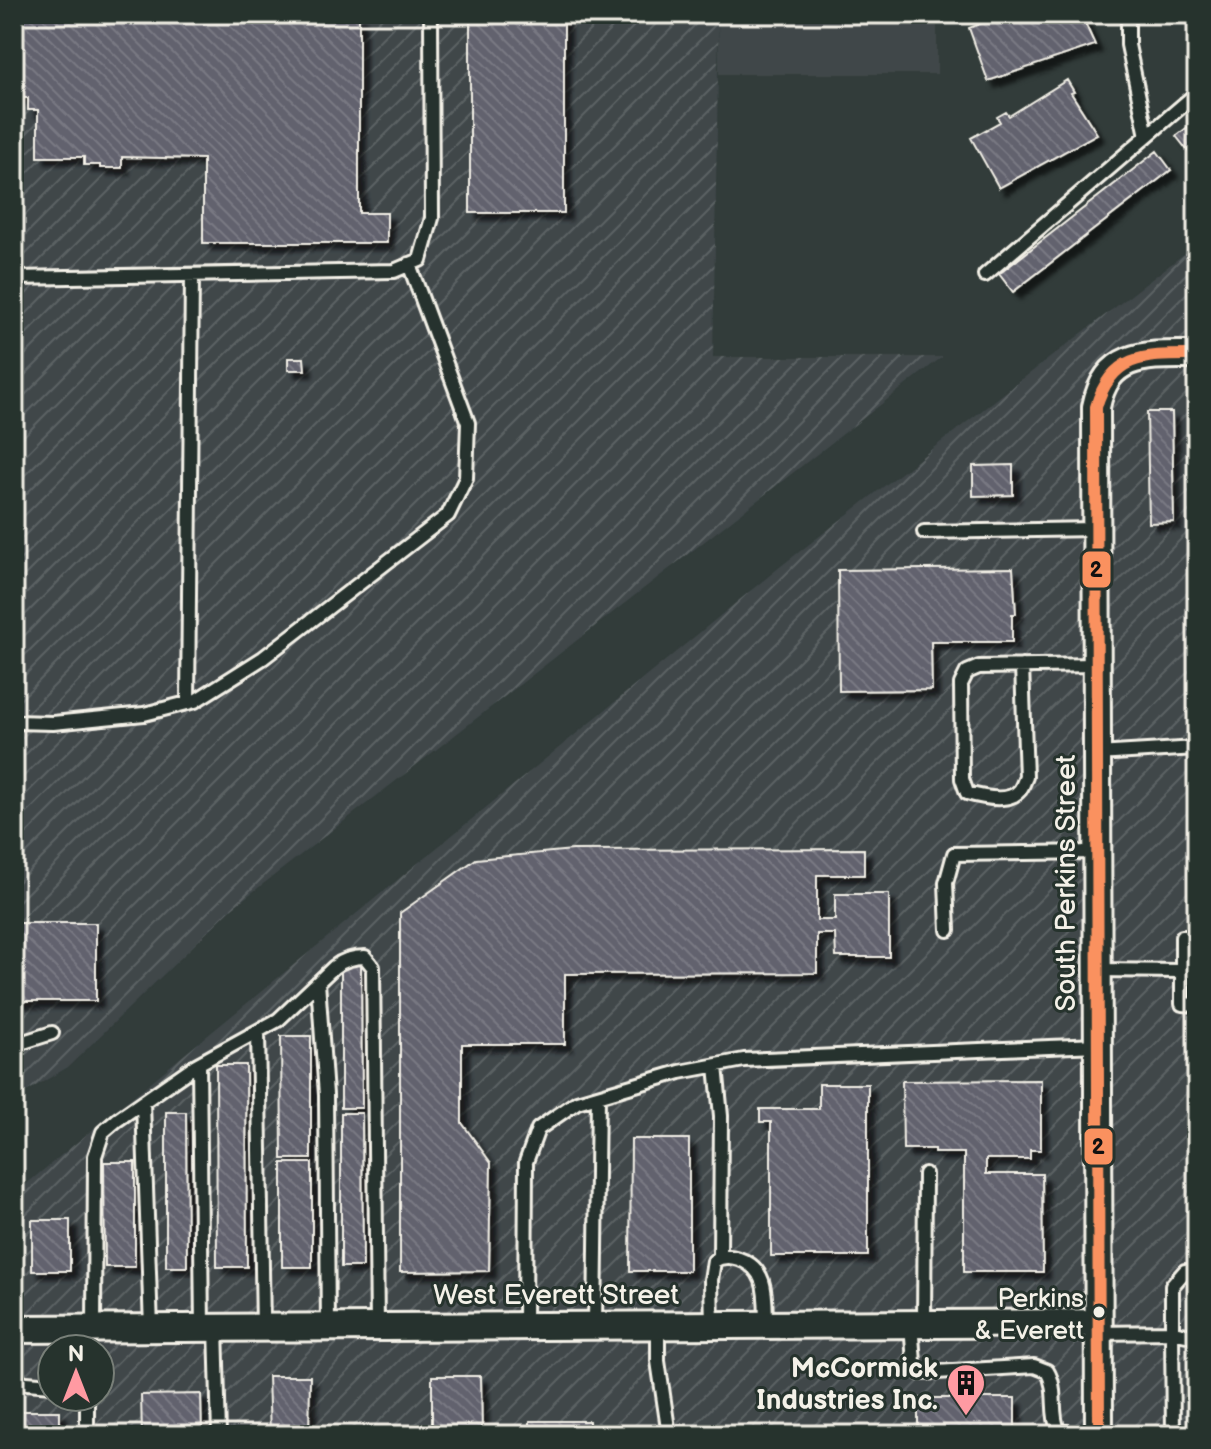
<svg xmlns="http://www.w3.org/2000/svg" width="1211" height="1449" viewBox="0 0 1211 1449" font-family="'Balsamiq Sans',sans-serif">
  <defs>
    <pattern id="industrial-furrows" width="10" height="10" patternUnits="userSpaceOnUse" patternTransform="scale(2)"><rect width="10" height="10" fill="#40474a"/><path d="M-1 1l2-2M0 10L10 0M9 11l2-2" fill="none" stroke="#5c6264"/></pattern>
    <pattern id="building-back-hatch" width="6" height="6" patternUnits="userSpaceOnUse" patternTransform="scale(2)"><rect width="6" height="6" fill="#62626e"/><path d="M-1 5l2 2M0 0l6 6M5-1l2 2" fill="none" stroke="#797983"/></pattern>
    <filter id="shadow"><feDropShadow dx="7" dy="7" stdDeviation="2" flood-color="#0009"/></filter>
  </defs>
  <rect width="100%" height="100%" fill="#323c3a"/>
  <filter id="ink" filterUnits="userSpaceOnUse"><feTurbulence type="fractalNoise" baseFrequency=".0125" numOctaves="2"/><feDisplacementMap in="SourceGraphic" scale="16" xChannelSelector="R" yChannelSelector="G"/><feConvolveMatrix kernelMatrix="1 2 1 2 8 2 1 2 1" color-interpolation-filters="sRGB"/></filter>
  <g filter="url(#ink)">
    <path fill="#40474a" d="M719,14H937V74H719Z"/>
    <path fill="url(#industrial-furrows)" fill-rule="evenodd" d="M14,14H719L713,357H942L232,908L68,1067L14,1099Z
      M1197,244V1435H14V1194L781,566ZM52,1349H100V1397H52Z"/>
    <path fill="url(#building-back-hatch)" stroke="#f4f1e8" stroke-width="2" filter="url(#shadow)" d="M14,14H359V213H387V243H203V159L122,157V168H100V165H84V157H38V110H28V98H14Z
      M470,14H564V213H470Z
      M999,14H1081L1095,45L988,81L969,28L1000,16Z
      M1067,80L1074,92L1071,93L1097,134L999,188L971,138L1000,122L997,117L1006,112L1009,116Z
      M1197,120V151L1191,155L1176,136Z
      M1157,151L1171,170L1013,292L999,274Z
      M288,358H304L305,370H288Z
      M1147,412H1172L1174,522L1149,523Z
      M1013,465V495L973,496V466Z
      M1013,568L1016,614H1012V642H931L932,690L839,691L838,570Z
      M864,849V875H817V920H835V894H889V957H836L835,934H817V973L565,974V1044H462V1123L491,1163L489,1271L400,1272V913L476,859L573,850Z
      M14,923H96V1001H14Z
      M341,965H361L362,1108H341Z
      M281,1036H311V1159H282Z
      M216,1065H246L247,1267H217Z
      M1041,1080V1150H1030V1159H986V1174H1042L1043,1272H964V1153H934V1149H903L902,1081Z
      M819,1084H868V1256H771V1122H760V1109H819Z
      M166,1112H186L187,1267H166Z
      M341,1113H362L363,1267H341Z
      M631,1139H689V1271H630Z
      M104,1162H135V1267H105Z
      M282,1163H312V1267H282Z
      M32,1220H70V1271H32Z
      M268,1376H310L309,1435H270Z
      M432,1376H481L482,1435H432Z
      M201,1394L202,1435H142L141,1395Z
      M918,1398H1015V1435H918Z
      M14,1411H60V1435H14Z
      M530,1421H589V1435H530Z"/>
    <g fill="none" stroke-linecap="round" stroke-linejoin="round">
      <defs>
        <path id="lane" d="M1128,14V45L1147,136
          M985,275L1197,93
          M14,278L394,271L420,260L432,218L431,14
          M924,532L1096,529
          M1022,666L1026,777C1024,781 1023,786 1020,790C1009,804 981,797 967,793L962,779L961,684L967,672L979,667L1096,665
          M188,703L192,276
          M14,722L53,723L144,714L195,701L263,658L448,515L466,478L468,423L409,264
          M1097,754L1197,748
          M948,930L946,883L954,854L1097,852
          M1197,937H1182V1004L1197,1005
          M1097,970L1181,971
          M318,982L326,1095L328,1327
          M258,1031L263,1327
          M14,1045L52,1033
          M199,1064L202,1328
          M716,1066L721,1116L720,1257
          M143,1103L151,1328
          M1197,1271H1185L1172,1286V1332L1197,1337
          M911,1324L914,1362L920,1373L1034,1366L1047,1371C1058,1389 1050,1411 1058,1430L1075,1434L1099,1433
          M924,1324L925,1174
          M595,1325L598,1096
          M658,1325V1361L669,1435
          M712,1325L711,1280L714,1261C721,1256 730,1256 739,1259C769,1269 765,1298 766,1324
          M525,1326L526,1162L538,1129L577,1102L680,1072L744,1060L1098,1045
          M216,1327L219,1435
          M94,1328L95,1156L103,1132L117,1120L196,1065L278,1020L334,967C343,960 353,957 365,957L373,967L377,1326
          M1098,1333L1172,1332L1173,1435
          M14,1382L52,1385
          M87,1397V1435"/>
        <path id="street" d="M14,1329L1098,1323
          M1099,1435L1096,407C1107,350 1149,355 1197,355"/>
      </defs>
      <use href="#lane" stroke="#f4f1e8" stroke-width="18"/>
      <use href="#street" stroke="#f4f1e8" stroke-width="32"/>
      <use href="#lane" stroke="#26332d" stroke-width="12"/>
      <use href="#street" stroke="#26332d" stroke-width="26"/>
      <defs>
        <path id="bus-1" d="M1099,1435L1096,407C1112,352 1147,355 1197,355"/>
      </defs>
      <use href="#bus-1" stroke="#26332d" stroke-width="18"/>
      <use href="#bus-1" stroke="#fa915f" stroke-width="12"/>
    </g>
  </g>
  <defs>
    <symbol id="building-pin" viewBox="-11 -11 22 30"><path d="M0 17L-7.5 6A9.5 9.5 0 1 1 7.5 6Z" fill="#ff9aa2" stroke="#26332d"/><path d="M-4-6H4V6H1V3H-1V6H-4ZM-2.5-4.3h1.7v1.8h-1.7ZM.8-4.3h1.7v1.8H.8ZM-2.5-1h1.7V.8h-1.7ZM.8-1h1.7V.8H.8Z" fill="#111"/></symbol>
  </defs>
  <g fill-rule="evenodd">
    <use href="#building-pin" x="944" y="1361" width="44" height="60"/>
  </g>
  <circle fill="#f4f1e8" stroke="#26332d" stroke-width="3" cx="1099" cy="1312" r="7"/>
  <g text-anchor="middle" stroke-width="6" stroke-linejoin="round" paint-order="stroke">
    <g font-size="26" fill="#f4f1e8" stroke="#26332d" text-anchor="end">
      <text x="1084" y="1307">Perkins<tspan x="1084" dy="32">&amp; Everett</tspan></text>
    </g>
    <g font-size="28" fill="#f4f1e8" stroke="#26332d">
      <text transform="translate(1065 883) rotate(-90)" y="10">South Perkins Street</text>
      <text x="556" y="1304">West Everett Street</text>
    </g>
    <g font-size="28" font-weight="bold" fill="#f4f1e8" stroke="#26332d" text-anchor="end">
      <text x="938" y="1377">McCormick<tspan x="938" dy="32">Industries Inc.</tspan></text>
    </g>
  </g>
  <g stroke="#26332d" stroke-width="3">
    <rect x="1081" y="550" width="31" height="39" rx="8" fill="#fa915f"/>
    <rect x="1083" y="1127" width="31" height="39" rx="8" fill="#fa915f"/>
  </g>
  <g font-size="22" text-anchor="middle" font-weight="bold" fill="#111">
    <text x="1096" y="577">2</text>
    <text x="1098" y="1154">2</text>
  </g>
  <rect width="1211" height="1449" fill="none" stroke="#26332d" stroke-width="48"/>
  <rect x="24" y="24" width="1163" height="1401" fill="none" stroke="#f4f1e8" stroke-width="3" filter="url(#ink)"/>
  <g transform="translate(76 1373)"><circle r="38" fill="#26332d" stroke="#787f78" stroke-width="2"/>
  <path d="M0-6L14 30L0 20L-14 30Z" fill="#ff9aa2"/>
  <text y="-12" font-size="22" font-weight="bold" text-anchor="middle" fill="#f4f1e8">N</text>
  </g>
</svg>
